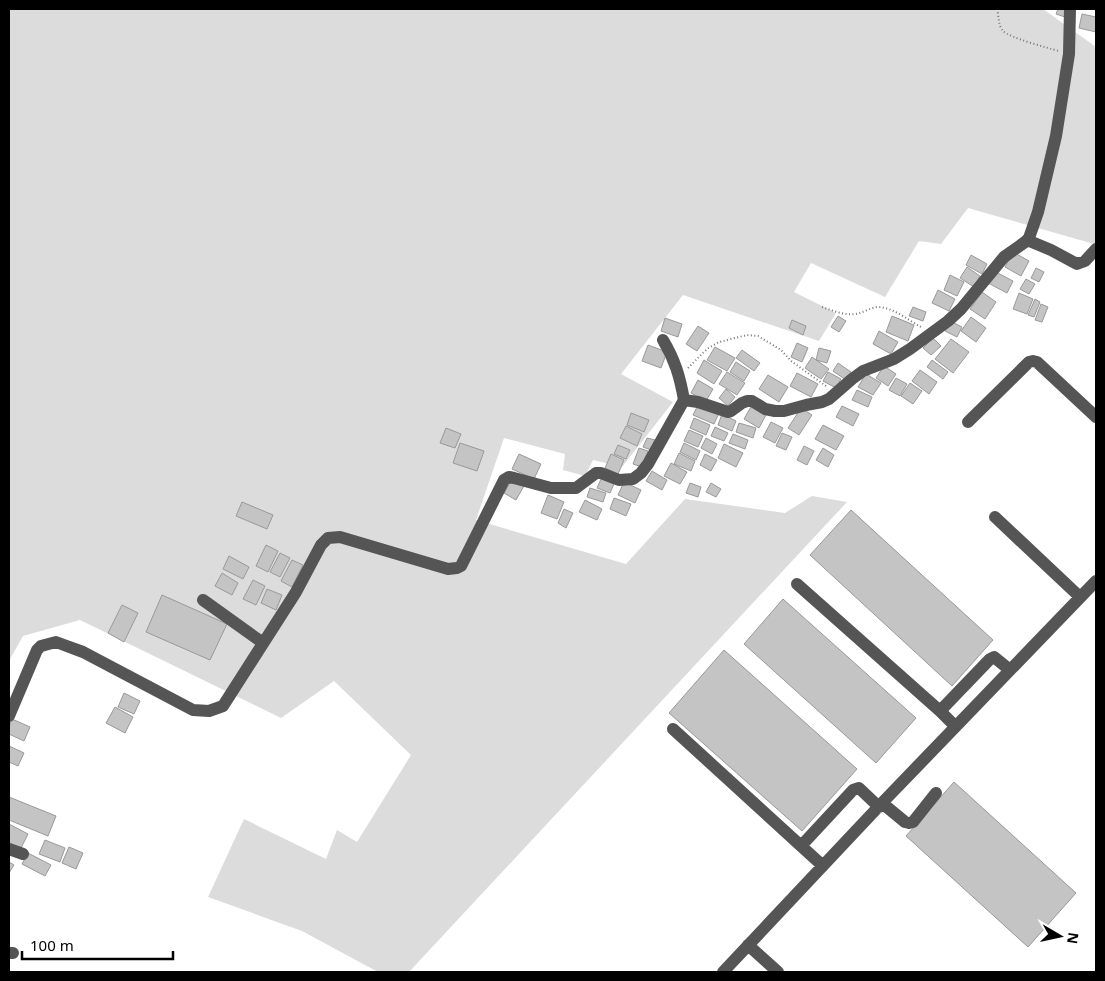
<svg xmlns="http://www.w3.org/2000/svg" width="1105" height="981" viewBox="0 0 1105 981" font-family="'Noto Sans',sans-serif">
  <rect width="100%" height="100%" fill="#fff"/>
  <path fill="#dcdcdc" d="M9,9H1043L1096,47V242L1094,244L968,208L941,244L919,241L885,297L811,263L794,292L836,313L819,341L683,295L621,374L673,402L622,467L593,460L585,476L563,470L565,454L504,438L476,520L626,564L685,499L785,513L812,496L847,502L409,972H378L302,931L208,897L244,819L326,859L337,830L357,842L411,755L334,681L281,718L80,620L23,636L9,661Z"/>
  <path fill="#c4c4c4" stroke="#999" d="M1058,9H1069L1065,17L1056,14Z
    M1082,14L1096,17V32L1079,28Z
    M1013,252L1029,261L1021,276L1005,267Z
    M971,255L987,264L982,274L966,265Z
    M967,267L980,276L974,287L960,278Z
    M1036,268L1044,272L1039,282L1031,278Z
    M994,271L1013,281L1007,293L988,283Z
    M950,275L964,282L957,296L944,290Z
    M1026,279L1035,284L1029,294L1020,289Z
    M938,290L955,299L949,311L932,303Z
    M982,292L996,302L985,319L970,309Z
    M1019,293L1033,299L1027,314L1013,309Z
    M1035,299L1040,302L1034,317L1028,315Z
    M1041,304L1048,307L1042,322L1035,320Z
    M913,307L926,312L923,321L909,316Z
    M838,316L846,321L839,332L831,327Z
    M892,316L914,325L908,341L886,332Z
    M971,317L986,328L976,342L961,331Z
    M665,318L682,324L678,337L661,331Z
    M792,320L806,326L803,335L789,328Z
    M950,321L962,327L957,337L945,331Z
    M698,326L709,333L697,351L686,344Z
    M879,331L898,342L891,354L873,344Z
    M933,338L941,346L931,355L923,348Z
    M951,339L969,352L953,373L935,359Z
    M797,343L808,348L802,362L791,357Z
    M648,345L667,352L661,368L642,361Z
    M715,347L735,358L727,371L707,360Z
    M819,348L831,351L827,363L816,360Z
    M742,350L760,363L754,371L736,358Z
    M812,357L829,369L821,379L805,368Z
    M704,360L722,371L714,384L697,373Z
    M932,360L948,372L943,379L927,367Z
    M736,362L750,371L744,381L730,372Z
    M838,363L851,372L846,380L833,371Z
    M884,366L896,374L888,386L876,378Z
    M920,370L937,382L929,394L912,381Z
    M727,372L745,383L737,395L719,384Z
    M828,372L841,379L836,388L823,381Z
    M797,373L818,384L811,397L790,386Z
    M866,374L881,383L873,395L858,387Z
    M768,375L788,387L779,402L759,389Z
    M896,378L907,384L900,396L889,390Z
    M698,380L713,389L706,401L691,393Z
    M910,383L922,391L913,404L901,396Z
    M726,389L735,397L728,406L719,398Z
    M857,390L872,397L868,407L852,400Z
    M699,403L719,413L714,424L693,415Z
    M752,405L767,413L759,428L744,419Z
    M842,406L859,414L853,426L836,417Z
    M801,408L812,415L799,435L788,428Z
    M631,413L649,420L644,432L627,425Z
    M722,414L736,421L732,431L718,425Z
    M694,418L710,425L706,435L690,428Z
    M771,422L783,428L775,443L763,437Z
    M739,423L756,428L753,438L736,432Z
    M823,425L844,436L836,450L815,439Z
    M626,426L642,434L637,446L620,438Z
    M715,427L728,433L724,441L711,436Z
    M446,428L461,434L455,448L440,443Z
    M689,430L703,436L698,447L684,441Z
    M782,433L792,437L786,450L776,446Z
    M733,434L748,440L745,449L729,443Z
    M647,438L655,440L651,450L643,447Z
    M706,438L717,444L712,454L701,448Z
    M460,443L484,451L477,471L453,463Z
    M684,443L700,451L696,460L680,452Z
    M724,444L743,453L736,467L718,458Z
    M618,445L630,450L626,459L614,454Z
    M804,446L814,451L807,465L797,460Z
    M639,448L648,451L642,467L633,464Z
    M823,448L834,455L828,467L816,460Z
    M679,453L695,461L691,471L674,464Z
    M519,454L541,464L534,479L512,469Z
    M611,454L624,460L618,474L605,468Z
    M705,454L717,460L711,471L700,465Z
    M671,463L687,472L680,484L664,476Z
    M652,471L667,480L662,490L646,481Z
    M512,479L524,486L516,500L504,493Z
    M601,479L614,484L610,493L597,488Z
    M624,482L641,490L635,503L618,495Z
    M690,483L701,487L698,497L686,493Z
    M711,483L721,489L716,497L706,492Z
    M590,488L606,493L603,502L587,497Z
    M548,495L564,502L557,519L541,513Z
    M614,498L631,504L626,516L610,509Z
    M585,500L602,509L597,520L579,512Z
    M242,502L273,515L267,529L236,516Z
    M564,509L573,513L566,528L558,523Z
    M851,510L993,640L952,686L810,555Z
    M266,545L278,551L268,572L256,566Z
    M280,553L290,558L280,577L270,572Z
    M229,556L249,567L243,579L223,569Z
    M292,560L303,565L292,587L281,581Z
    M222,573L238,583L232,595L215,586Z
    M253,580L265,586L256,605L243,599Z
    M267,589L282,595L276,610L261,603Z
    M162,595L227,624L210,660L146,632Z
    M783,599L916,718L876,763L744,644Z
    M122,605L138,613L124,642L108,633Z
    M724,650L857,769L802,831L669,713Z
    M124,693L140,701L134,714L118,707Z
    M115,707L133,717L125,733L106,723Z
    M12,719L30,727L24,741L9,734V727Z
    M9,746L24,753L18,766L9,762Z
    M954,782L1076,893L1028,947L906,836Z
    M9,797L56,816L48,836L9,820Z
    M9,824L28,834L20,850L9,844Z
    M45,840L65,848L60,862L39,854Z
    M69,847L83,853L76,869L62,863Z
    M28,853L51,865L45,876L22,864Z
    M9,862L14,865L9,873Z"/>
  <g fill="none" stroke-linecap="round" stroke-linejoin="round">
    <path stroke="#777" stroke-width="2" stroke-dasharray="1 2.5" stroke-linecap="butt" d="M997,9C999,15 998,26 1003,31C1010,38 1048,48 1059,51
      M822,307C834,311 847,317 860,313C866,311 872,307 879,307C894,308 908,320 921,327
      M688,368L707,349L719,342L747,335L758,336L781,350L791,361L826,386"/>
    <path stroke="#555" stroke-width="12" d="M1027,240L1051,250L1077,264L1085,261L1096,249
      M663,340C675,360 680,377 684,400
      M968,422L1029,362L1033,361L1037,362L1096,417
      M995,517L1080,597
      M797,584L940,711L955,726
      M203,600L263,643
      M940,711L990,659L994,657L1010,670
      M9,716L37,650L41,646L56,642L64,645L83,652L193,710L209,711L223,706L296,592L321,545L328,538L340,537L448,569L457,568L461,566L504,480L509,477L514,478L551,488H576L596,473H601L619,480L633,479L641,473L648,464L684,400L698,402L728,412L731,411L742,403L747,401H752L765,409L775,411H784L806,405L822,402L829,399L852,379L863,371L894,359L910,349L948,321L961,309L1004,257L1025,242L1029,238L1038,212L1056,136L1069,54L1070,9
      M673,729L823,866
      M882,803L905,822L909,823L913,822L936,793
      M801,846L853,790L859,788L879,807
      M9,849L23,854
      M748,945L778,972
      M9,953H13
      M723,972L882,803L1096,581"/>
  </g>
  <rect width="1105" height="981" fill="none" stroke="#000000" stroke-width="20"/>
  <g transform="translate(1060 936) rotate(99)" stroke="#ffffff" stroke-width="4" paint-order="stroke">
  <path d="M0-4L9 19L0 12L-9 19Z" fill="#000000"/>
  <text y="-8" font-size="14" font-weight="bold" text-anchor="middle" fill="#000000">N</text>
  </g>
  <path d="M22 951v8h151v-8" fill="none" stroke="#000000" stroke-width="2.5"/>
  <text x="30" y="951" font-size="15" fill="#000000" stroke="#ffffff" stroke-width="4" paint-order="stroke">100 m</text>
</svg>
